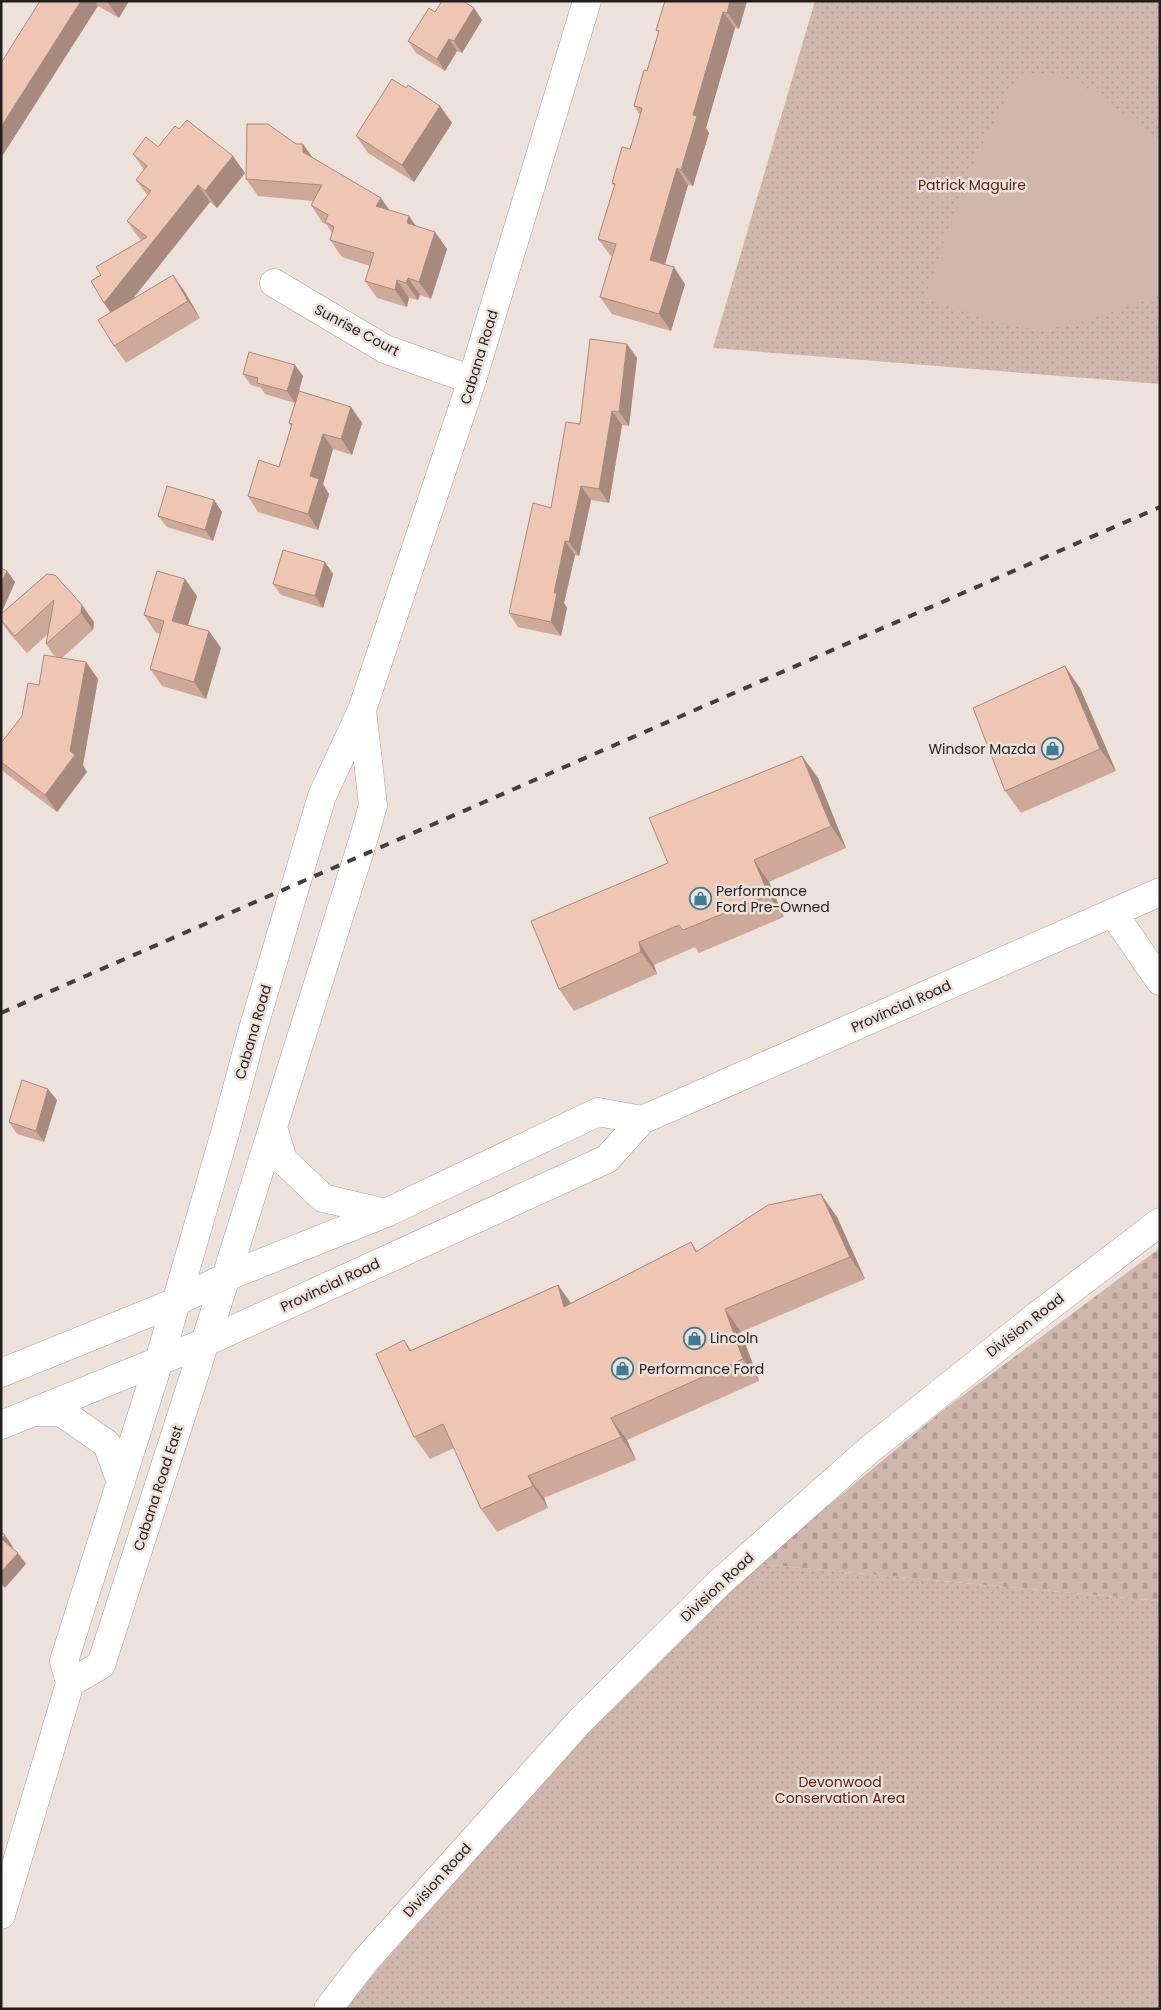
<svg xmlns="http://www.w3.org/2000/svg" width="1161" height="2010" viewBox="0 0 1161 2010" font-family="Poppins,sans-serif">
  <defs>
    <pattern id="grass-dots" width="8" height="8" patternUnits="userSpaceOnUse" patternTransform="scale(1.25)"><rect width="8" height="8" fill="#d0b7ad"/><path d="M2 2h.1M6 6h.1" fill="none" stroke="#b29d94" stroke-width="1.8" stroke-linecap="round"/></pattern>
    <pattern id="cemetery-stones" width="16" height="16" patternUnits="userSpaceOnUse" patternTransform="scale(1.25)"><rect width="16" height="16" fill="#d0b7ad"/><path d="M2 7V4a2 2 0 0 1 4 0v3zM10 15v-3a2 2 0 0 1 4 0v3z" fill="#b29d94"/></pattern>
  </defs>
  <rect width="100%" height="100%" fill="#ede1db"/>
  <path fill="url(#grass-dots)" d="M815,1H1160V384L713,348Z
    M758,1564L1160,1601V2009H346L364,1985L584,1735Z"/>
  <path fill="url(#cemetery-stones)" d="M1160,1248V1601L758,1564L942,1411Z"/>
  <path fill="#d0b7ad" d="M1027,73H1056L1092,91L1160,139L1159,295L1088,320L1041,331L984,319L925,297L975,160L1007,97Z"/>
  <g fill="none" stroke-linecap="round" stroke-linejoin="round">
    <defs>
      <path id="street" d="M274,283L385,349L472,380
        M1113,913L1160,981"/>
      <path id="secondary" d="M273,1127L283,1160L323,1198L386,1213
        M1,1373L176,1302L226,1277L386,1213L598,1112L642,1120
        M33,1412H61L107,1444L121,1482
        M1,1425L206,1342L607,1159L642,1120L1160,892
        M70,1683L101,1665L226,1277L364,837L373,805L362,710
        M1,1915L70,1683L64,1661L159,1361L225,1133L251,1036L322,796L362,710L472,380L587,1
        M328,2009L365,1961L580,1721L719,1583L869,1450L1033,1319L1160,1222"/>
    </defs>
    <use href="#street" stroke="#aca09b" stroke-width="29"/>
    <use href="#secondary" stroke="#aca09b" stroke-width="29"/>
    <use href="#street" stroke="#fff" stroke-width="28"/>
    <use href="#secondary" stroke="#fff" stroke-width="28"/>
    <path stroke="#443f3c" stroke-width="4" stroke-dasharray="9 9" stroke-linecap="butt" d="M1,1013L1160,507"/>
  </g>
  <path fill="#cea99a" d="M40,1H129L119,18L98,6Z
    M747,1L739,29L735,28L706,128L709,133L693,186L688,185L665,265L685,284L671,331L612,314L600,297L612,256L610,255L598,239L614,186L612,183L630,149L640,115L634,106L647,71L658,33L656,30Z
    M474,8L482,20L462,53L457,51L445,71L416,53L408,41Z
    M406,88L440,106L452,123L414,182L368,153L356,136Z
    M296,144H303L312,158L389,210L416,226L435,232L447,249L431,299L420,295L418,300L409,298L407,307L377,298L365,281L370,266L342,257L330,240L332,233L327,225L322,222L311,205L313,201L258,196L246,179Z
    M158,147L245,173L217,208L210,202L133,298L185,292L200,318L126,363L114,346L110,312L104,303L101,275L141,240L139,238L127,221L148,196L136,180L144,170L133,154Z
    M627,344L637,358L629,426L622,425L609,503L591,500L579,556L575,555L564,603L567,608L561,636L518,627L509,613L551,508L580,424Z
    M243,374L303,376L298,395L351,407L362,423L352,455L333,449L323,484L329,494L318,530L258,512L248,496L279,467L291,426L289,423L295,403L265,394L261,388L251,385Z
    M214,500L222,512L213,541L167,527L158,516Z
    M325,562L333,574L323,608L281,595L273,584Z
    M1,568L7,571L15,582L1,614L47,574L94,622L93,630L62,658L86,662L98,679L83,765L87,772L57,812L4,772L1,769V743L22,716L55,657L46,644L48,634L27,653L10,634L1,621Z
    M185,579L197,596L188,625L209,631L221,648L206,699L162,686L150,669L160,634L156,633L144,615Z
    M1080,688L1116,771L1021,813L1005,791Z
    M802,756L818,778L846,848L769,882L784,917L699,953L695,947L654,965L657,974L574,1011L559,989L668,863Z
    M57,1100L44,1142L17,1134L9,1122Z
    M837,1217L865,1279L741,1332L759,1381L627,1440L636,1460L544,1498L548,1508L497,1532L481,1509L454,1448L430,1459L414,1437L404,1340L411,1350L558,1285L571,1303L691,1242L697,1251Z"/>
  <path fill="#a78a7d" d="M81,1H95L98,6L1,158V127Z
    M109,1H129L119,18L108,3Z
    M730,1H747L739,29L727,13Z
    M474,8L482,20L462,53L454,41Z
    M723,12L735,28L706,128L709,133L693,186L681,170L693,115Z
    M449,39L457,51L445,71L437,59Z
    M440,106L452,123L414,182L402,165Z
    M303,144L315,161L303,152Z
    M233,156L245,173L217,208L205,191Z
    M677,168L688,185L661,277L650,260Z
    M198,185L210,202L116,320L104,303Z
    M381,198L393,215L376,206Z
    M409,216L421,233L407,223Z
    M435,232L447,249L431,299L419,282Z
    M674,267L685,284L671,331L659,314Z
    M173,275L185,292L200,318L188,301Z
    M408,278L420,295L418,300L406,283Z
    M397,280L409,298L407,307L395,290Z
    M627,344L637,358L629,426L619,412Z
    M295,365L303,376L295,403L287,391Z
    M351,407L362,423L352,455L341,439Z
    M612,411L622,425L609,503L599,489Z
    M323,434L333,449L323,484L329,494L318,530L308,514L310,476Z
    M581,486L591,500L579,556L569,542Z
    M214,500L222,512L213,541L205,530Z
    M565,541L575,555L564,603L567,608L561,636L551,622L554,593Z
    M325,562L333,574L323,608L315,596Z
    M7,571L15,582L1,614V584Z
    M185,579L197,596L184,638L172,621Z
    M82,605L94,622L93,630L81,613Z
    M209,631L221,648L206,699L194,682Z
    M86,662L98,679L83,765L87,772L57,812L45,795L70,751Z
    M1065,666L1080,688L1116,771L1100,749Z
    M802,756L818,778L846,848L831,826Z
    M754,860L769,882L784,917L769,895Z
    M639,942L654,965L657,974L641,952Z
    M48,1089L57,1100L44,1142L36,1131Z
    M821,1194L837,1217L865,1279L850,1257Z
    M558,1285L574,1308L564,1307Z
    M725,1309L741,1332L759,1381L743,1359Z
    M611,1418L627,1440L636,1460L621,1437Z
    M528,1476L544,1498L548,1508L533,1486Z
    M5,1535L13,1547L10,1550L2,1539Z
    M18,1553L26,1564L5,1588L1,1583V1572Z"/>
  <path fill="#efc5b3" stroke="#a78a7d" d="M40,1H81L1,127V63Z
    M442,1H463L474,8L454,41L449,39L437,59L408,41L429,8L435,12Z
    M665,1H730L727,13L723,12L693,115L697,116L681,170L677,168L650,260L674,267L659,314L600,297L616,244L598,239L615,184L612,183L622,147L630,149L637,126L642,108L634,106L644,70L647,71L659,31L656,30Z
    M392,79L406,88L408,85L440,106L402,165L356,136Z
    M187,120L233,156L205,191L198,185L104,303L91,281L101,275L96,267L147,237L127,221L151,191L136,180L147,166L133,154L146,137L158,147L175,126L179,129Z
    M247,124H268L296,144H303V152L381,198L376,206L409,216L407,223L435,232L419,282L408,278L406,283L397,280L395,290L365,281L374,253L330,240L334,227L325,222L328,215L311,205L322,185L246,179Z
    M173,275L188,301L114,346L98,320Z
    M590,339L627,344L619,412L612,411L599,489L581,486L569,542L565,541L554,593H557L551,622L509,613L533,503L551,508L566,422L580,424Z
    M249,352L295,365L287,391L257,383L258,378L243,374Z
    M299,391L351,407L341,439L323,434L310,476L319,479L308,514L248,496L259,460L279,467L292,424L289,423Z
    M167,486L214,500L205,530L158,516Z
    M283,550L325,562L315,596L273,584Z
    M1,568L7,571L1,584Z
    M157,571L185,579L172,621L209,631L194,682L150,669L164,621L144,615Z
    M47,574L55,575L82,605L81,613L46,644L54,600L15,636L1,620V614Z
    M44,655L86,662L70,751L75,755L45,795L1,762V743L22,716L28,683L39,685Z
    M1065,666L1100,749L1005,791L973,708Z
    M802,756L831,826L754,860L769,895L683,930L679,925L639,942L641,952L559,989L531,921L668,863L649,818Z
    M22,1080L48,1089L36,1131L9,1122Z
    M821,1194L850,1257L725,1309L743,1359L611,1418L621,1437L528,1476L533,1486L481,1509L443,1424L414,1437L376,1354L404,1340L410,1351L558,1285L564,1307L691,1242L696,1252L768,1205Z
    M1,1532L5,1535L2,1539L18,1553L1,1572Z"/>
  <defs>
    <symbol id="shop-ring" viewBox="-11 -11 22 22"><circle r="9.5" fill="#ede1db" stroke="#3d7c91" stroke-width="1.5"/><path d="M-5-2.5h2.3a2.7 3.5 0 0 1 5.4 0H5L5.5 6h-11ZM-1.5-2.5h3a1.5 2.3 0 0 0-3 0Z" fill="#3d7c91"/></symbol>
  </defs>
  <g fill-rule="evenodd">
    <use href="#shop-ring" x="1040" y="736" width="25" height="25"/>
    <use href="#shop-ring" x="688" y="886" width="25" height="25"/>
    <use href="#shop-ring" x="682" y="1326" width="25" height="25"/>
    <use href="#shop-ring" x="610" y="1356" width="25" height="25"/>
  </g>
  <g text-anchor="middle" stroke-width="5" stroke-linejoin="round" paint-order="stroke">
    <g font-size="14" fill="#5a260d" stroke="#ede1db">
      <text x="972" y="190">Patrick Maguire</text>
      <text x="840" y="1787">Devonwood<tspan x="840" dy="16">Conservation Area</tspan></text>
    </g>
    <g font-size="14" fill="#221e1c" stroke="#ede1db">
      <text transform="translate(357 330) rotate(28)" y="5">Sunrise Court</text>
      <text transform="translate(479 357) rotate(-73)" y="5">Cabana Road</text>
      <text transform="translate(901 1006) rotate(-24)" y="5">Provincial Road</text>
      <text transform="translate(253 1032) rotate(-74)" y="5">Cabana Road</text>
      <text transform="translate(330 1285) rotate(-25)" y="5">Provincial Road</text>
      <text transform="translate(1025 1325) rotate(-38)" y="5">Division Road</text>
      <text transform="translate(158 1488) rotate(-72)" y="5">Cabana Road East</text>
      <text transform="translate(717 1587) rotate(-43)" y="5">Division Road</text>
      <text transform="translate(437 1880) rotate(-48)" y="5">Division Road</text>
    </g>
    <g font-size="14" fill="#221e1c" stroke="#ede1db" text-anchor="start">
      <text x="1036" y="754" text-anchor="end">Windsor Mazda</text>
      <text x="716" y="896">Performance<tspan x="716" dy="16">Ford Pre-Owned</tspan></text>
      <text x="710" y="1343">Lincoln</text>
      <text x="639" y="1374">Performance Ford</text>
    </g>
  </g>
  <rect width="1161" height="2010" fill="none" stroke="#221e1c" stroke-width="5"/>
</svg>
